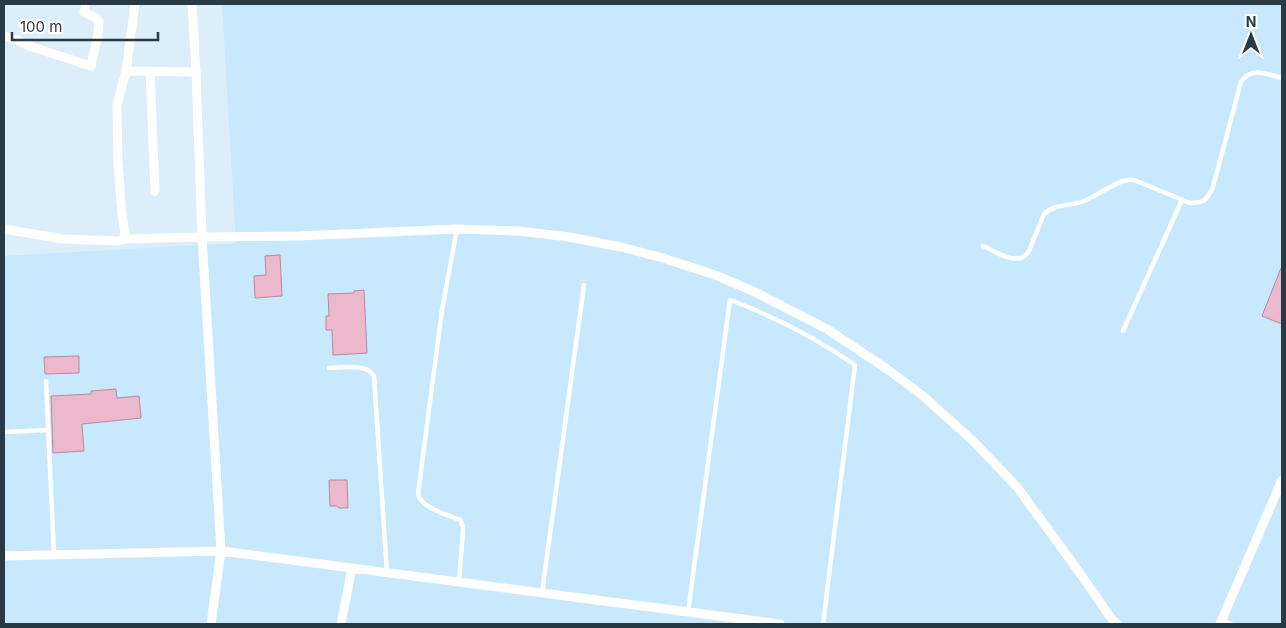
<svg xmlns="http://www.w3.org/2000/svg" width="1286" height="628" viewBox="0 0 1286 628" font-family="Inter,sans-serif">
  <rect width="100%" height="100%" fill="#dbeefa"/>
  <path fill="#c7e8fd" d="M222,4H1282V624H4V256L236,243Z"/>
  <path fill="#ecb8cb" stroke="#ba899b" d="M280,255L282,296L255,298L254,276L266,275L265,256Z
    M1281,268L1282,269V324L1262,316Z
    M364,290L367,353L333,355L332,330H326V316H329L328,294L354,293V291Z
    M79,356V373L45,374L44,357Z
    M116,389L117,398L139,396L141,418L82,424L84,451L53,453L51,396L91,394V391Z
    M329,480H347L348,508H339L337,506H330Z"/>
  <g fill="none" stroke-linecap="round" stroke-linejoin="round">
    <path stroke="#fff" stroke-width="4.5" d="M457,229L442,310L418,494C422,509 447,514 460,520L463,526V530L459,582
      M983,246C996,252 1019,268 1029,251L1044,214C1054,204 1071,206 1084,201C1098,196 1120,177 1134,180L1190,203C1204,203 1207,200 1213,187L1241,82C1251,66 1267,74 1282,78
      M1123,331L1182,200
      M329,368C343,368 366,363 374,376L387,573
      M46,381L54,555
      M4,432L48,430
      M542,593L584,285
      M688,612L730,300C774,316 817,339 855,365L823,624
      M1222,620L1231,624"/>
    <path stroke="#fff" stroke-width="9" d="M192,4L196,72L202,237L298,236L457,229L519,231L569,237L621,247L663,258L715,275L753,291L827,329L887,369L922,395L972,440L1017,487L1072,562L1111,618L1117,624
      M4,36L17,40L29,46L91,66L98,34L99,22L96,18L84,12L86,4
      M126,71L196,72
      M150,72L155,191
      M4,229L63,239L118,241L124,239L125,232L122,215L118,163L117,105L126,71L135,4
      M124,239L202,237L221,551L211,624
      M4,556L221,551L780,624
      M341,624L352,568
      M1220,624L1282,480"/>
  </g>
  <rect width="1286" height="628" fill="none" stroke="#273a45" stroke-width="10"/>
  <g transform="translate(1251 35)" stroke="#ffffff" stroke-width="4" paint-order="stroke">
  <path d="M0-4L9 19L0 12L-9 19Z" fill="#273a45"/>
  <text y="-8" font-size="14" font-weight="bold" text-anchor="middle" fill="#273a45">N</text>
  </g>
  <path d="M12 32v8h146v-8" fill="none" stroke="#273a45" stroke-width="2.5"/>
  <text x="20" y="32" font-size="15" fill="#273a45" stroke="#ffffff" stroke-width="4" paint-order="stroke">100 m</text>
</svg>
